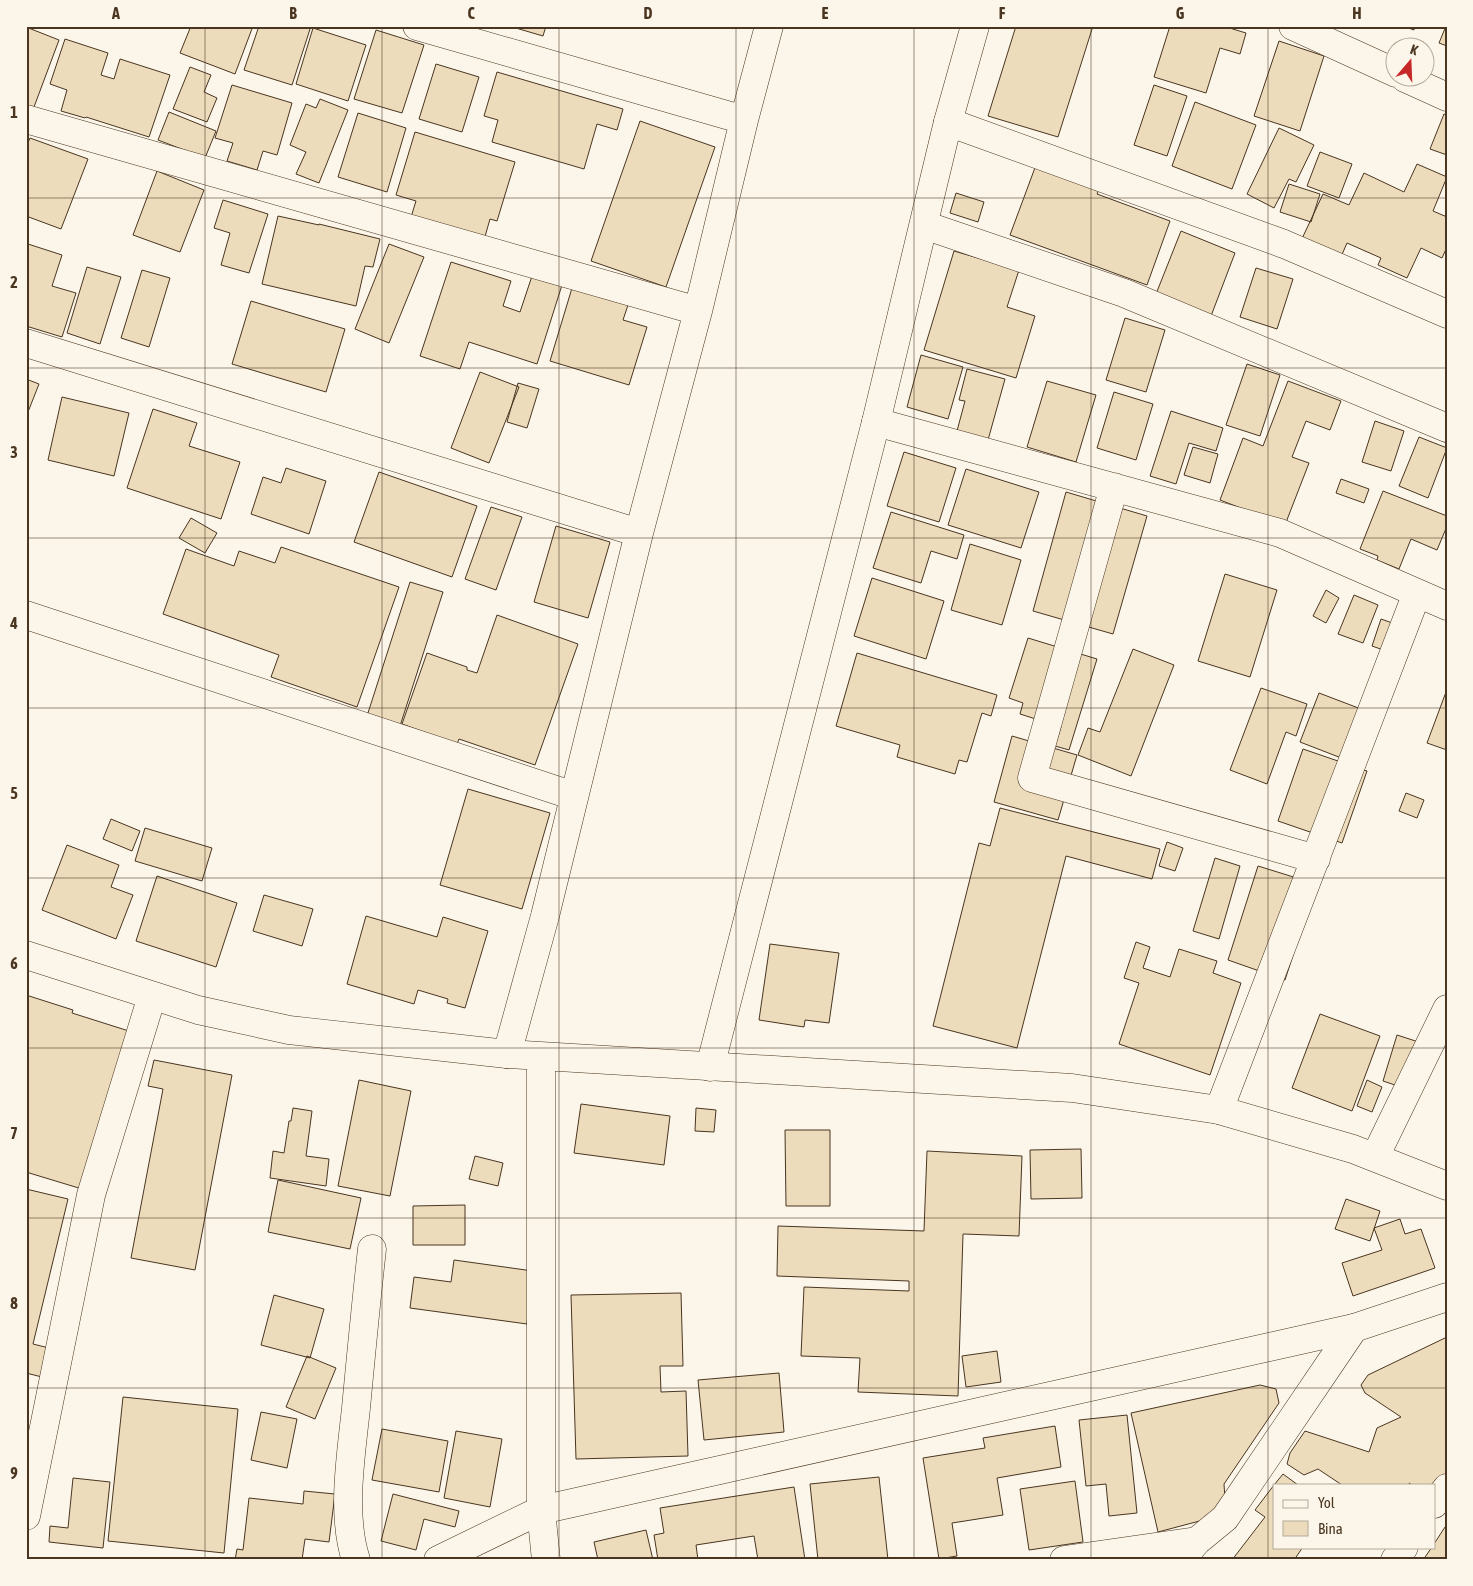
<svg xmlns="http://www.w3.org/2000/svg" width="1473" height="1586" viewBox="0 0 1473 1586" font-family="'Asap Condensed',sans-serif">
  <rect width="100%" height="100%" fill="#fbf6e9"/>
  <path fill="#ecdcbc" stroke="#4a3520" d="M191,26H253L235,74L180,53Z
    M259,26H311L292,85L244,70Z
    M509,26H546L543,36Z
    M1016,26H1093L1058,137L988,116Z
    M1170,26H1223L1246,33L1240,54L1220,48L1206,93L1154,77Z
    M1403,26H1415L1414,30Z
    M1446,26H1447V46L1439,43Z
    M26,27L59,40L31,115L26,113Z
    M313,28L366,45L348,101L296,84Z
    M376,30L424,45L402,113L354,99Z
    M65,39L108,53L101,75L114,79L120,59L170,75L149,137L86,117L85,118L61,111L67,90L50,84Z
    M1279,41L1324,56L1300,131L1254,116Z
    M436,64L479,77L462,132L419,119Z
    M190,67L211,75L204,92L217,98L207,122L173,109Z
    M497,72L623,109L617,130L597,124L584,169L492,142L498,120L484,116Z
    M232,85L292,103L277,155L263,151L257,170L227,161L233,143L215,138Z
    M1154,85L1187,96L1167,156L1134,145Z
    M320,99L348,110L319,183L296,174L306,152L290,145L306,104L316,108Z
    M1195,102L1256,125L1232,189L1172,166Z
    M169,112L216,131L205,158L158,140Z
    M358,113L406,128L387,192L338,177Z
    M1444,114L1447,115V155L1430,149Z
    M640,121L715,147L666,287L591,261Z
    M1279,128L1314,145L1296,182L1289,179L1274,208L1247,194Z
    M415,132L515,162L497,221L490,219L484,240L411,217L416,201L396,195Z
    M30,138L88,159L61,229L26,216V147Z
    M1320,152L1352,164L1339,198L1307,186Z
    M1417,164L1447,177L1433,211L1447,217V247L1442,258L1421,248L1407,278L1378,265L1381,258L1347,243L1337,266L1299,245L1323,194L1349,205L1364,173L1404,192Z
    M1036,165L1100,188L1097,194L1170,221L1147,285L1010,235Z
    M157,171L204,190L180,252L133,235Z
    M1289,184L1320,194L1311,222L1280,212Z
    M956,193L984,202L978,222L950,213Z
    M223,200L268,214L249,273L221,265L230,233L214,228Z
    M278,216L319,225V224L380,239L373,267L365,266L356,306L262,284Z
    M1181,231L1235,253L1211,316L1156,294Z
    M28,244L62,255L52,286L76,293L62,337L26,326V250Z
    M389,244L424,257L389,343L355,329Z
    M954,251L1019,270L1007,307L1035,316L1016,378L924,350Z
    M451,262L511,281L503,306L520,312L532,276L562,285L537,364L469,342L460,369L420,356Z
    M87,267L121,277L100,344L67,333Z
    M1256,268L1293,279L1277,329L1240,317Z
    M142,270L170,278L149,347L121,338Z
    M572,288L628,305L623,320L647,327L629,385L550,361Z
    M251,301L345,329L326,392L232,364Z
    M1125,318L1165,330L1146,392L1106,380Z
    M921,355L963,367L948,419L907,407Z
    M1247,364L1280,375L1260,436L1226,425Z
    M967,369L1005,379L988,440L957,431L965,401L959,400Z
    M480,372L519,387L489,463L451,448Z
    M26,379L39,384L26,417Z
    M1047,381L1096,395L1076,462L1027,447Z
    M1288,381L1341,401L1330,430L1306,421L1292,457L1309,463L1285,525L1220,500L1243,438L1263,446Z
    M518,383L539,389L527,428L507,422Z
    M1114,392L1153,404L1136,460L1097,448Z
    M62,397L129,413L114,476L48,460Z
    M153,409L197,423L189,446L240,462L221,519L127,488Z
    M1171,411L1223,428L1216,451L1189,443L1176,484L1150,476Z
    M1375,421L1404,431L1391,471L1362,462Z
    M1419,437L1447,448L1428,498L1399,486Z
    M1193,447L1218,454L1210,483L1184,475Z
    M904,452L956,468L939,522L887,506Z
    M286,468L326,481L309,534L251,514L263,477L281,483Z
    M966,469L1039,492L1021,548L948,525Z
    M379,472L477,506L452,577L354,542Z
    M1341,479L1369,489L1364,503L1336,493Z
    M1383,491L1447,516V526L1437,550L1411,539L1399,569L1377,560L1378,556L1360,549Z
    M1066,492L1147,516L1113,634L1033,611Z
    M491,507L522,517L496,590L465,579Z
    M891,512L964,535L957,559L931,551L921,583L873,568Z
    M191,518L217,533L205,553L179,538Z
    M556,526L610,542L588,618L534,602Z
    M970,544L1021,560L1002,625L951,610Z
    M281,547L399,587L357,707L271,677L279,655L163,614L186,549L234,566L239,551L275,563Z
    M1225,574L1277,590L1250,677L1198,661Z
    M872,578L944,601L926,659L854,636Z
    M410,582L443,592L400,726L367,716Z
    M1326,590L1339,598L1326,623L1313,616Z
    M1354,595L1378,605L1363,643L1338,634Z
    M497,615L578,644L535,765L459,739L457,744L402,724L427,653L467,667V670L477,673Z
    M1381,619L1412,630L1403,657L1372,646Z
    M1028,638L1097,659L1069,750L1055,746L1061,727L1020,714L1023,703L1009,698Z
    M1133,649L1174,665L1131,776L1078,755L1088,728L1100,732Z
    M857,653L997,695L991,716L982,713L967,762L959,760L955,774L897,757L900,745L836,726Z
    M1261,688L1307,704L1296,736L1286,732L1267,784L1230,770Z
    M1446,692H1447V750L1427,743Z
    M1319,693L1382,717L1362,766L1300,742Z
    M1012,736L1077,755L1058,820L994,802Z
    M1303,749L1367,771L1342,843L1278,821Z
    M468,789L550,813L522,909L440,885Z
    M1406,793L1424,800L1417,818L1399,811Z
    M1000,808L1160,849L1152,879L1066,856L1017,1048L933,1026L979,843L990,846Z
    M111,819L140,831L132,851L103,839Z
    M145,828L212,848L202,881L135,861Z
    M1167,842L1183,848L1175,871L1159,866Z
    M67,845L119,865L111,887L133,895L116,939L42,910Z
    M1215,858L1240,866L1219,939L1193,931Z
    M1258,866L1316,884L1285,980L1228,960Z
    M157,876L237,903L216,967L136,941Z
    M264,895L313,909L302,946L253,931Z
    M366,916L437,937L443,917L488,931L465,1008L447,1003L448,999L418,990L414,1004L347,984Z
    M1136,942L1150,947L1143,968L1170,977L1179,949L1217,961L1213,973L1241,983L1210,1075L1119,1044L1139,983L1124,978Z
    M770,944L839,953L829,1023L805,1020L804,1027L759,1020Z
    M26,995L73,1010L72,1013L132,1032L82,1189L26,1172Z
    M1320,1014L1380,1036L1352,1111L1292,1088Z
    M1397,1035L1431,1046L1416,1092L1383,1081Z
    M154,1060L232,1075L195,1270L131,1258L163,1089L148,1086Z
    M359,1080L411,1091L390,1196L338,1186Z
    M1367,1080L1382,1087L1372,1112L1357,1106Z
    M581,1104L670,1116L664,1165L574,1153Z
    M293,1108L312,1111L306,1156L329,1159L326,1186L270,1178L273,1151L284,1153L289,1121H291Z
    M696,1108L716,1110L714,1132L695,1131Z
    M785,1130H830V1206H786Z
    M1081,1149L1082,1198L1031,1199L1030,1150Z
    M927,1151L1022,1156L1019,1236L963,1234L958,1396L858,1392L860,1358L801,1356L804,1287L909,1291V1281L777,1276L778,1226L924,1231Z
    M475,1156L503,1163L498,1186L469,1179Z
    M278,1180L361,1198L350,1249L268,1232Z
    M26,1189L68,1199L33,1344L49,1348L42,1377L26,1373Z
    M1346,1199L1380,1211L1370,1241L1335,1229Z
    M465,1205V1245H413V1206Z
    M1400,1219L1405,1234L1421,1229L1435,1268L1353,1296L1342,1263L1382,1250L1374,1228Z
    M454,1260L533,1271L527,1324L410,1308L414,1277L451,1282Z
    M681,1293L683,1366H660L661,1392L686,1391L688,1456L576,1459L571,1295Z
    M274,1295L324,1309L310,1358L261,1345Z
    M1447,1337V1475L1434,1485H1412L1409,1483L1410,1485H1342L1318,1469L1304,1475L1287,1464L1290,1453L1305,1431L1369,1452L1377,1428L1401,1417L1365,1393L1361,1385L1368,1375Z
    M997,1351L1001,1382L966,1387L962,1356Z
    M307,1356L336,1368L315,1419L286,1407Z
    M779,1373L784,1432L704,1440L698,1380Z
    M1260,1385L1276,1389L1279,1403L1224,1484L1226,1514L1158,1532L1131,1413Z
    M123,1397L238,1409L224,1553L108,1541Z
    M261,1412L297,1419L287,1468L251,1460Z
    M1127,1415L1137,1513L1109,1516L1106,1484L1086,1486L1079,1420Z
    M1055,1426L1061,1467L997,1478L1003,1515L952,1523L957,1556L939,1559L923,1458L985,1448L983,1438Z
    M382,1429L448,1441L439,1492L372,1480Z
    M456,1431L502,1439L490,1507L444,1498Z
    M1283,1474L1298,1485H1274Z
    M879,1477L888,1560H818L810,1484Z
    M73,1478L110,1482L103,1548L49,1542L50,1526L68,1528Z
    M1075,1481L1083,1542L1029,1550L1020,1489Z
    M1274,1485V1547H1303L1294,1560H1232L1265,1517L1255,1510Z
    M794,1487L805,1560H758L754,1536L696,1545L698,1560H658L654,1535L664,1533L660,1508Z
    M304,1491L335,1494L329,1542L305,1539L302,1560H235L237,1549L243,1550L249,1498L303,1504Z
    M393,1494L459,1511L455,1527L424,1519L416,1550L381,1541Z
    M1445,1527L1447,1529V1560H1423L1432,1547H1434V1544Z
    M646,1530L653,1560H598L594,1542Z"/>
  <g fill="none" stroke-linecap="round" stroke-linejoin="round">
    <defs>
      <path id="minor" d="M417,26L744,120
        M1293,26L1396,73
        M1405,78L1447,97
        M26,119L698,311
        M948,122L1284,244L1447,314
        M924,225L1124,293L1447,428
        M26,343L639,533
        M876,422L1280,533L1447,606
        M1114,487L1032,778L1316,859
        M26,615L574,796
        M507,1054L545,916L639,533L698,311L744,120L769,26
        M1219,1110L1417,593
        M1375,1157L1447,1009
        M1434,1504L1447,1488
        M26,1516L91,1195L152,996
        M356,1560C341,1514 351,1456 356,1408C361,1355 366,1302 372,1249
        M1064,1560L1197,1541
        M1181,1560L1197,1541L1225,1518L1354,1328
        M1395,1560L1404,1547"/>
      <path id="tertiary" d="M710,1067L876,422L948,122L975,26
        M438,1560L541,1510L1354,1328L1447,1297"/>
      <path id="secondary" d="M26,955L198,1010L289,1030L507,1054L1072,1088L1219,1110L1353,1149L1447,1186
        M541,1056V1510L546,1560"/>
    </defs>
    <use href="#minor" stroke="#4a3520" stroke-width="29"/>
    <use href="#tertiary" stroke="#4a3520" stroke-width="29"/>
    <use href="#secondary" stroke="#4a3520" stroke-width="29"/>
    <use href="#minor" stroke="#fbf6e9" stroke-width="28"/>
    <use href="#tertiary" stroke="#fbf6e9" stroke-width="28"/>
    <use href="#secondary" stroke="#fbf6e9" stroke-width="28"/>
  </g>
  <path fill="none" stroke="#4a3520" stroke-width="1" stroke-opacity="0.55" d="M205,26V1560M382,26V1560M559,26V1560M736,26V1560M914,26V1560M1091,26V1560M1268,26V1560M26,198H1447M26,368H1447M26,538H1447M26,708H1447M26,878H1447M26,1048H1447M26,1218H1447M26,1388H1447"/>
  <rect width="1473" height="1586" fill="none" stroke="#fbf6e9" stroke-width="55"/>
  <rect x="1273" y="1484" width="162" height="65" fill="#fbf6e9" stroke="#b4a999"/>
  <rect x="1283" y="1500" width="25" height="8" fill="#fbf6e9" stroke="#b4a999"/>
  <text x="1318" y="1508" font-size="15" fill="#4a3520">Yol</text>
  <rect x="1283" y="1521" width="25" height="15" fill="#ecdcbc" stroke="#b4a999"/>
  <text x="1318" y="1534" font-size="15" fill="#4a3520">Bina</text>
  <g transform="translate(1410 62) rotate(19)"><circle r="24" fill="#fbf6e9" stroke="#b4a999"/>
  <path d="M0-4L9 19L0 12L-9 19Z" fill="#c62828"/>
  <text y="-8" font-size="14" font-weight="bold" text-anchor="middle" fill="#4a3520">K</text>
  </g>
  <rect x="28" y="28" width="1418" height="1530" fill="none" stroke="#4a3520" stroke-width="2"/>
  <g font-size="16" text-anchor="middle" font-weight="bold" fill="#4a3520">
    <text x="116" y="19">A</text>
    <text x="293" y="19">B</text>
    <text x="471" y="19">C</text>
    <text x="648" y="19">D</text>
    <text x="825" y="19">E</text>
    <text x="1002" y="19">F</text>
    <text x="1180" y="19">G</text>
    <text x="1357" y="19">H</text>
    <text x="14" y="118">1</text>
    <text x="14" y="288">2</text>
    <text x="14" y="458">3</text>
    <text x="14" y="629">4</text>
    <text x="14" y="799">5</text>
    <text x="14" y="969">6</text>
    <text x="14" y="1139">7</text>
    <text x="14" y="1309">8</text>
    <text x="14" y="1479">9</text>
  </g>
</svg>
